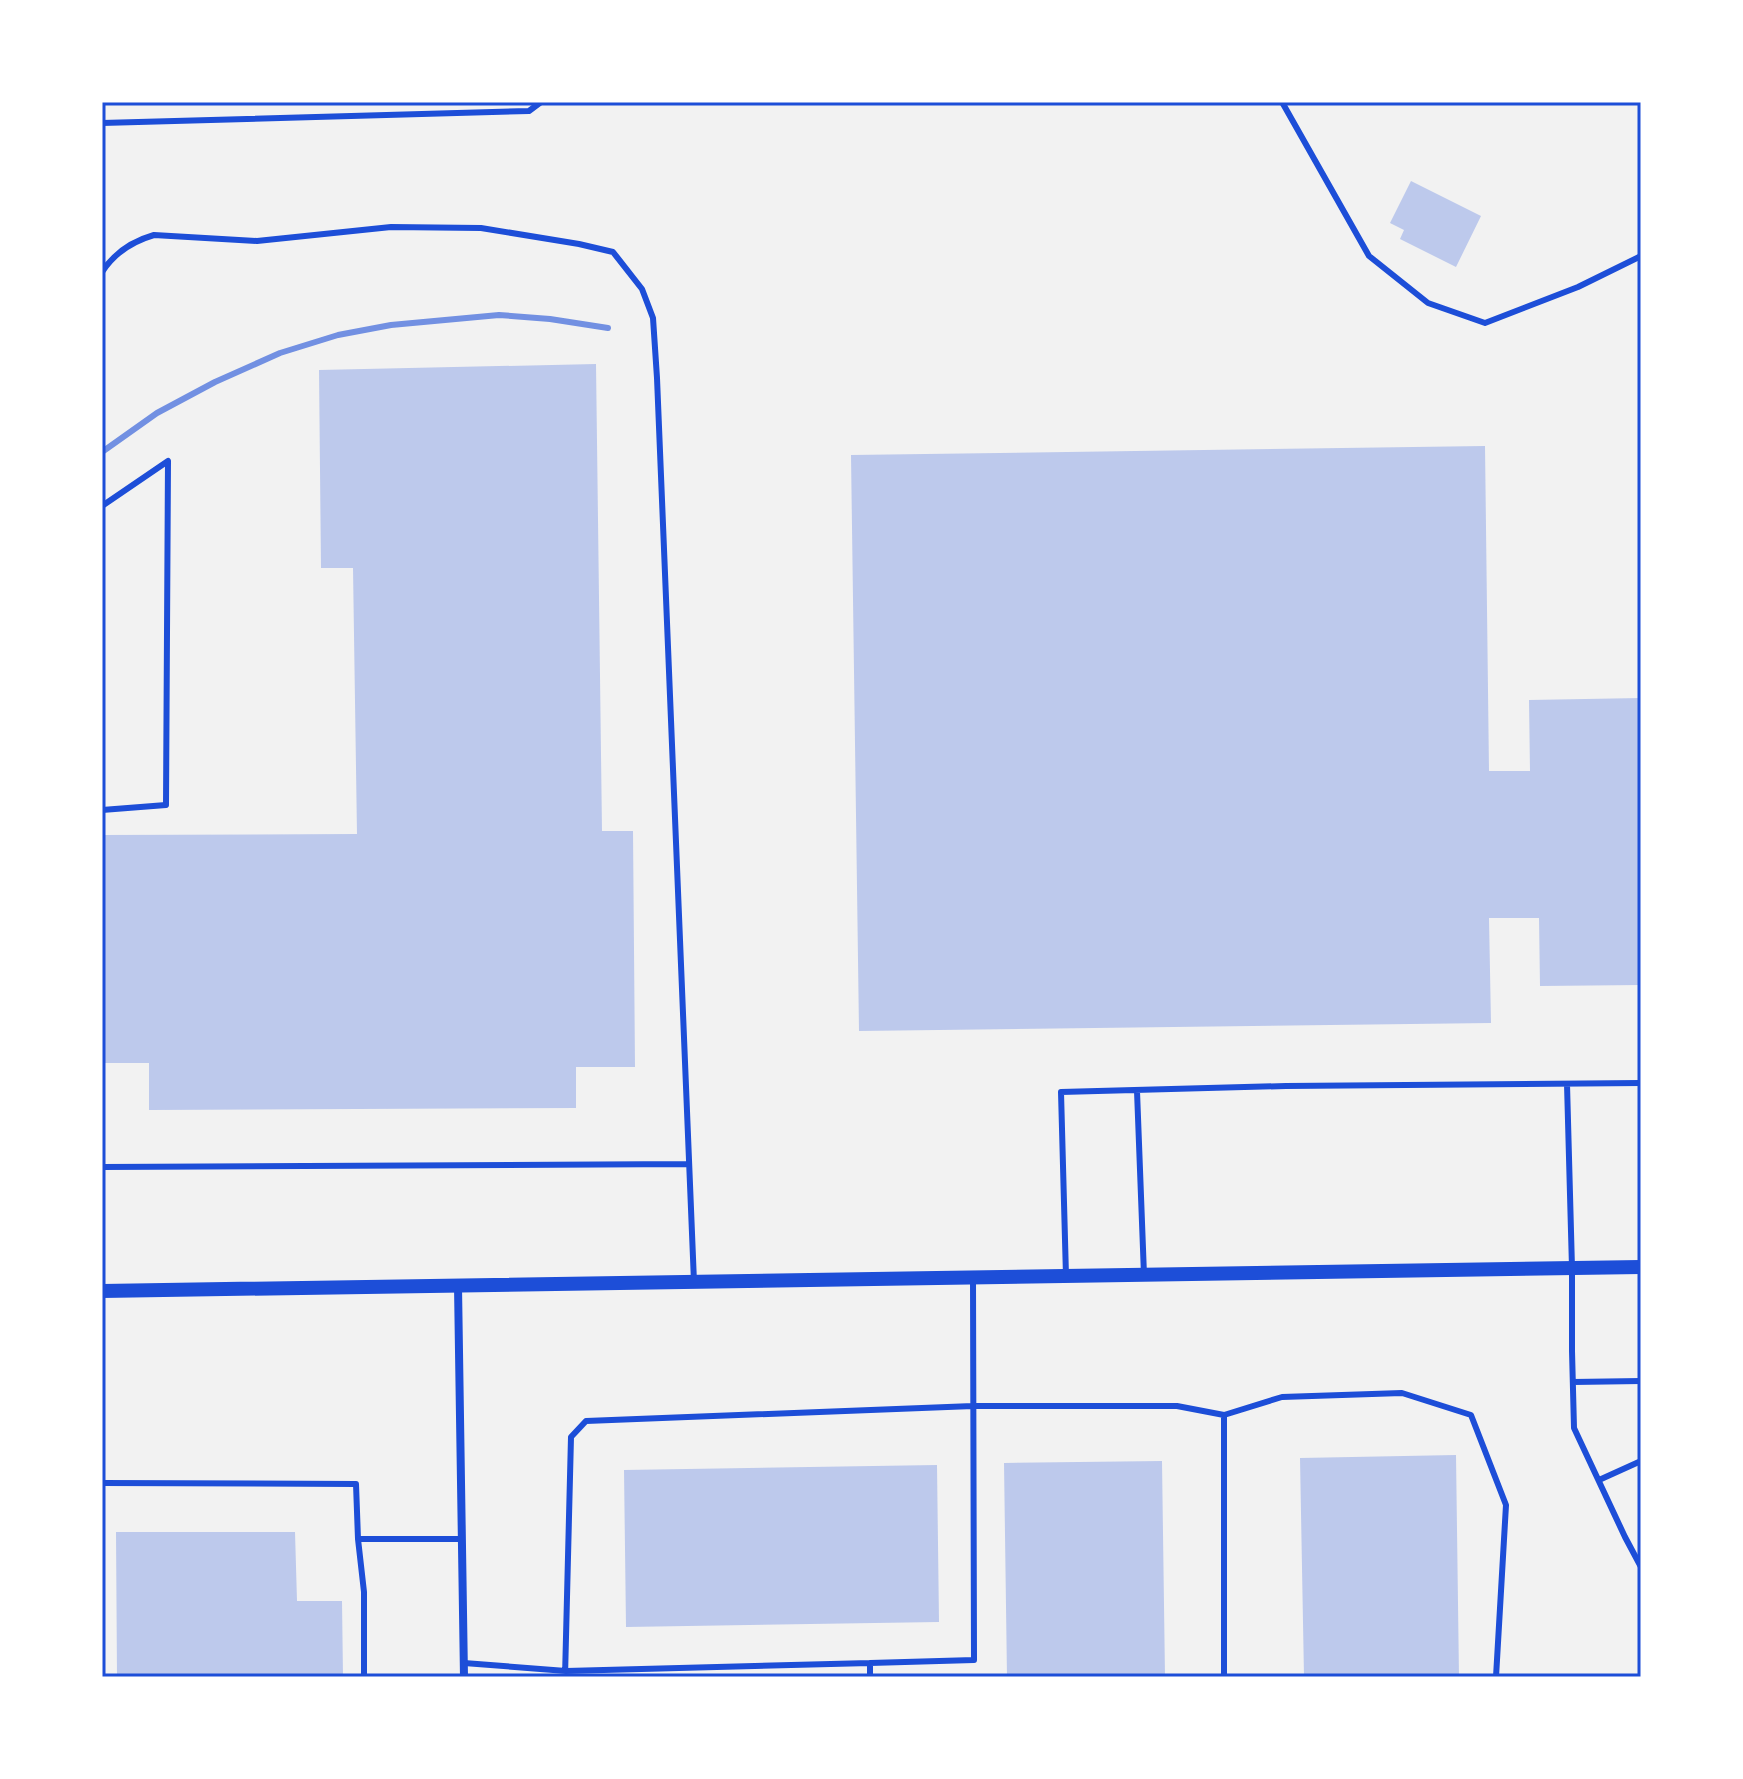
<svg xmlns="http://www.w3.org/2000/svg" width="1743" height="1779" viewBox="0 0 1743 1779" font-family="'PT Sans Narrow',sans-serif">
  <rect width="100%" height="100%" fill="#f2f2f2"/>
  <path fill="#bdc9ec" d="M1411,181L1481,216L1456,267L1400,239L1404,230L1390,223Z
    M596,364L602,831H633L635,1067H576V1108L149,1110V1063H102V835L357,834L353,568H321L319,370Z
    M1485,446L1489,771H1530L1529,700L1641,698V985L1540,986L1539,918H1489L1491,1023L859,1031L851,455Z
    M1456,1455L1459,1677H1304L1300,1458Z
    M1162,1461L1165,1677H1007L1004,1463Z
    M937,1465L939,1622L626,1627L624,1470Z
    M116,1532H295L297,1601H342L343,1677H117Z"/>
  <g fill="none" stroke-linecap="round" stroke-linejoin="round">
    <path stroke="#1d4ed8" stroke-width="6" d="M1282,102L1369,256L1428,303L1485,323L1578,287L1641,256
      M102,123L529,111L541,102
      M102,272C115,252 133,241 154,235L257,241L391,227L481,228L579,244L613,252L642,289L653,318L657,378L694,1282
      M102,506L168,461L166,805L102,810
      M1567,1084L1572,1268V1351L1574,1428L1625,1537L1641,1567
      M1137,1091L1144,1275
      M102,1167L689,1164
      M1066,1276L1061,1092L1286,1086L1641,1083
      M1573,1382L1641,1381
      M1599,1480L1641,1461
      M102,1483L356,1484L358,1539H462
      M358,1539L364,1592V1677
      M464,1663L566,1671L870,1663
      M565,1677L571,1437L586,1421L973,1406H1177L1224,1415
      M870,1677V1663L974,1660L973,1278
      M1224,1677V1415L1282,1397L1402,1393L1471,1415L1506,1505L1496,1677"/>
    <path stroke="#1d4ed8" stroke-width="8" d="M458,1286L464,1677"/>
    <path stroke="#1d4ed8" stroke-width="14" d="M102,1291L1641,1267"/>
    <path stroke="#7290e2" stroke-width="6" d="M102,452L157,413L215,382L280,353L338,335L391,325L499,315L550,319L608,328"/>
  </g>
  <rect width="1743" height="1779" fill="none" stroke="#ffffff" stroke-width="208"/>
  <rect x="104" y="104" width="1535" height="1571" fill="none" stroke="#1d4ed8" stroke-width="3"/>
</svg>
